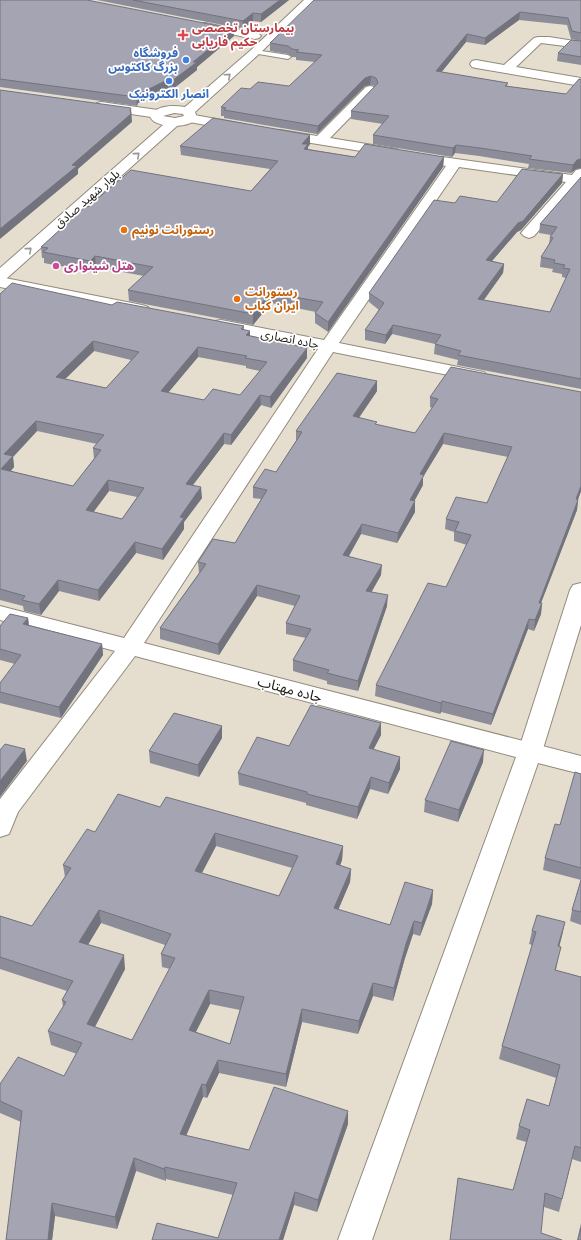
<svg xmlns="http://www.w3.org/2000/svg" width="581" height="1240" viewBox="0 0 581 1240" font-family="'Fira Sans','Noto Sans Arabic',sans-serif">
  <rect width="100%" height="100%" fill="#e5decf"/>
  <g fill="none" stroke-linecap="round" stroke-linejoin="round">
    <defs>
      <path id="service" d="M255,50L288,55L291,57L288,59L253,53V51Z"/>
      <path id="minor" d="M205,23L255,33L259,34L261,36L259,38L255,39L201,28L199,26L201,24Z
        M538,37H549L581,42V48L541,43L516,67L581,78V86L476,68L472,67L470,64L472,61L476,60L504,65L534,38Z
        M370,86L374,87L376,90L374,93L330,138L397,149L399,152L397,155L392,156L280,138L275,137L273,134L275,131L280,130L317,136L366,87Z
        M101,102L158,110L163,111L164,114L163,117L158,118L97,109L95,106L97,103Z
        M189,114L238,123L243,124L245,127L243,130L238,131L184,121L183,118L184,115Z
        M442,157L572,175L576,170L581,169V184H579L534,236L529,238L524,236L521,233L566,182L459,167L339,343L478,371L484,372L487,376L484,380L478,381L333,352L144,643L581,756V774L538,763L372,1240H338L516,757L135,656L18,812L9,834L0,837V799L115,651L0,620V606L124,638L318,349L221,330L215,329L213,325L215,321L221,320L324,340L446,166L437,164L435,161L437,158Z
        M0,277L142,305L148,307L150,310L148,313L142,315L0,287Z"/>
      <path id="tertiary" d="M581,583V625L542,752L539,758L530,761L521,758L518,752L570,590L573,585Z"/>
      <path id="secondary" d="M304,0H315L259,54L195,112L197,117C193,124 185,125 177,126L6,279L0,281V268L163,125C157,123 152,122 150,116C157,105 173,105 185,107L251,50ZM174,113L183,114L184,116L175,118L163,116Z"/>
    </defs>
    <use href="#service" stroke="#928a7d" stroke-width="2"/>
    <use href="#minor" stroke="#928a7d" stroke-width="2"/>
    <use href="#tertiary" stroke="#928a7d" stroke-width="2"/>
    <use href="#secondary" stroke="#928a7d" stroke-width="2"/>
    <use href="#service" fill="#fff" fill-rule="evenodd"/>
    <use href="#minor" fill="#fff" fill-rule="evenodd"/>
    <use href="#tertiary" fill="#fff" fill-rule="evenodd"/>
    <use href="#secondary" fill="#fff" fill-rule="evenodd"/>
  </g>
  <path fill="#8d8d9a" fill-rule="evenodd" d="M0,0L234,29V36L197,67V70L173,89L168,88L138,103L137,106L0,87Z
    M97,0H289L261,22L253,21L243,29Z
    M581,0V41L571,39L567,25L519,20L485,45L466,42L441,72L508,83L507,86L566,94L581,79V168L576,169L571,173L528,168L529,164L479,156L455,153L452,157L373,144V135L383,124L351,119V111L375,86L370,85L365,86L317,134L224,118V116H221V107L250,89L289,86L315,62L296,60V57H292L288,54L270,51V43Z
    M581,41V65L557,61L558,53Z
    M310,135V144L308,147V149L355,157H444L443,167L328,332L315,323V313L316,312L271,303L253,325L129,301L128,290L144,276L96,267L91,272L44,263V258H42L41,247L88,207L251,191L270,169L181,155L180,146Z
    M563,174L562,183L521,230L517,232L492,261L504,264L503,273L484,300L550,312L566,278L562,277V274L552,272L553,269L540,267L541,257L549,244L550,237L551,235L539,233L540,224L581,177V389L457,365L458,360L434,354L435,344L392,334L385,344L365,340V330L379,310L369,302V293L455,203L497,202Z
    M0,294L112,305L244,326V330L250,336L307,358L271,408L261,405L231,445L224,444L193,485L202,498L184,522V529L163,560L136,553L99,601L59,591L41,615L24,611L23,606L0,600ZM94,351L131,360L106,388L65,379ZM198,357L246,366V368L260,371L240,395L204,400L168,393ZM37,431L97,444L93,448L94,459L73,486L11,471L14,467L13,457ZM109,491L137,497L122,519L93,512Z
    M377,381V391L359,418L376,425L415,433L432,408L430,407V397L581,392V491L578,500L577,510L541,603H542L541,614L534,631L528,629L491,725L441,712L440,714L375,696L376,685L446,587L467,545L454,541V532L445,529L446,519L487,503L508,457L443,444L423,477V485L414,501L415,512L397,543L361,534L349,556L381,575L371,592L387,606L358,691L327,684V681L293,671V660L306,638L286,634V623L295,606L257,596L219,655L160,639V628L199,573L198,562L235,543L261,499L253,498V487L276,472L296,441V431Z
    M28,618L29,625L102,644L103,655L61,718L0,703V683L15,664L0,660V626Z
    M222,726V738L199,777L150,763L149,751Z
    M381,735L373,750L400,757V769L388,794L370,789L357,819L306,805V803L239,785L238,773L289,746Z
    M483,762L458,822L424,812L425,800Z
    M581,774V925L570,921L572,910L581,880L543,870L545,858L560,825Z
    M160,807L343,846L342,860L340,866L351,869L350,882L338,910L390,925L433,890L432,904L420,936L413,934L405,958L393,1001L373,996L358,1034L302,1022L286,1087L219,1073L207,1098L203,1097L186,1136L249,1150L348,1124L317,1212L294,1205L283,1240H152L218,1238L233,1195L166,1179V1181L136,1171L117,1229L55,1216L52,1240H6L21,1122L0,1113V1084L64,1076L77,1054L51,1045L48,1031L63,1007L62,1000L67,991L0,969V916L32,926L65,877L63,865L95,832ZM216,846L292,868L279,896L202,873ZM101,923L165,945L161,954L162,967L170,969L132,1040L95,1027L125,969L88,945ZM210,1004L240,1010L230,1044L196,1032Z
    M565,922L559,946L558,960L556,970L581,977V1162L572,1159L559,1212L544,1207L450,1240L513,1190L526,1142L516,1139L519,1126L549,1106L556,1078L499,1059L502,1046L532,945L529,944L532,931Z
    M581,1223V1240H577Z"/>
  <path fill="#73737d" d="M280,0H289L261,22V14Z
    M520,12L519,20L485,45V38Z
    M253,13V21L243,29V21Z
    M234,29V36L197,67V70L173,89L172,81L193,62Z
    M467,34L466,42L436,79V71Z
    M371,76L370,85L365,86L317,134L318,126L365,78Z
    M167,80L168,88L138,103L137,106L136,97L137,95Z
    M131,108L132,122L78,169V174L0,239V229L72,165L130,110Z
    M310,135V144L308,147V154L304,158L302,144Z
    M456,145L455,153L452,157L453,148Z
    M444,157L443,167L328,332V322Z
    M581,159V168L576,169L571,173L573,165L577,160Z
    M563,174L562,183L521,230L517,232L485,269L486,260L518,223Z
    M95,256L96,267L91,272L90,261Z
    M504,264L503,273L477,309L478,299Z
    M270,293L271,303L253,325V314Z
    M393,325L392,334L385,344L386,335Z
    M250,331V341L246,335Z
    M93,341L94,351L57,387L56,377Z
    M198,347V357L161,401V391Z
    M307,348V358L271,408L270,397Z
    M377,381V391L353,426V416Z
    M260,395L261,405L231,445V435Z
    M36,421L37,431L13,457L14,467L3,479L1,469L4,454Z
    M224,433V444L186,494V484Z
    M444,433L443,444L423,477V485L409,511L410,500L420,474Z
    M108,480L109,491L87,521L86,510Z
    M581,486V491L574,510L576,499Z
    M201,487L202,498L184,522V529L163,560L162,549L180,517Z
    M578,500L577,510L537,613L539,603Z
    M415,501V512L397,543L398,533Z
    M362,524L361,534L343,566V555Z
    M135,542L136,553L99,601L98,590Z
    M382,565L381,575L366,602V591Z
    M58,580L59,591L41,615L39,604Z
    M257,585V596L219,655L218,644Z
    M388,595L387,606L358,691V681Z
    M542,603L541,614L534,631L535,620Z
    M28,618L29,629L23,624Z
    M529,619L528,629L491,725L493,714Z
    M102,644L103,655L61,718L59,707Z
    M442,701L441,712L440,714L441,703Z
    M381,723V735L368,760L369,748Z
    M222,726V738L199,777L198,765Z
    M25,749L27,761L0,797V781Z
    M484,750L483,762L458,822L459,810Z
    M400,757V769L388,794L389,783Z
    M371,777L370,789L357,819L358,807Z
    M215,833L216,846L196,884L195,871Z
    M343,846L342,860L335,878L336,864Z
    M351,869L350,882L333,922L334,908Z
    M433,890L432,904L420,936L422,923Z
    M99,910L101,923L81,956L79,942Z
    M414,921L413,934L405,958L393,1001L394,988L406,944Z
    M565,922L562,936L556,959L558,946Z
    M124,955L125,969L89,1038L87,1024Z
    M373,983V996L358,1034L359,1021Z
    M209,990L210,1004L190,1043L189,1030Z
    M302,1009V1022L286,1087V1074Z
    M218,1060L219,1073L207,1098L206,1085Z
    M202,1084L203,1097L181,1147L180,1134Z
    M348,1111V1124L317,1212L318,1200Z
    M134,1158L136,1171L117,1229L115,1217Z
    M165,1167L166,1179V1181L164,1169Z
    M295,1192L294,1205L283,1240H279Z
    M52,1203L55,1216L52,1240H48Z"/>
  <path fill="#a4a4b3" stroke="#73737d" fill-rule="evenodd" d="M0,0H87L234,29L193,62H197L172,81L167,80L137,95L136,97L0,79Z
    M133,0H280L261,14L253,13L243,21Z
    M314,0H581V33L572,31L568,18L520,12L485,38L467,34L436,71L508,83L505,86L566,94L579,79H581V159L577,160L573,165L529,159L532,156L480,148L456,145L453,148L373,135L389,116L351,111L378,83L376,78L371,76L365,78L318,126L224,110L226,108L221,107L241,88L250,89L258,82L289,86L322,55L296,52L299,50L292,49L288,46L270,43Z
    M571,40L581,41V57L558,53Z
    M0,90L131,108L130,110L131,114L72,165L77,166L0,229Z
    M213,118L310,135L302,144H308L304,149L355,157L365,144L444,157L328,322L315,313L323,302L270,293L253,314L128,290L153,267L95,256L90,261L43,252L48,248L41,247L86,206L88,207L131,170L251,191L278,161L180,146Z
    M522,169L563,174L523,221L518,223L486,260L504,264L478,299L550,312L570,269L563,268L565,265L554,263L555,260L541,257L553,238L550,237L557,227L540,224L581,177V379L458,355L461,351L435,344L441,335L393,325L386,335L365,330L384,303L369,293L434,200L455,203L460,196L497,202Z
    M12,283L112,305L117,302L244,326L241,329L250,331L246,335L307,348L270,397L260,395L231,435L224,433L186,484L201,487L180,517L184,518L162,549L135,542L98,590L58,580L39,604L22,600L25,596L0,589V294ZM93,341L139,352L106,388L56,377ZM198,347L247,356L245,358L267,362L240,395L213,389L204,400L161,391ZM36,421L104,435L93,448L101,450L73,486L1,469L13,456L4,454ZM108,480L144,488L122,519L86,510Z
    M451,367L581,392V486L576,499L578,500L539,603H542L535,620L529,619L493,714L442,701L441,703L376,685L428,583L446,587L471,535L455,531L459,522L446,519L456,497L487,503L512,447L444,433L420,474L424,475L410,500L415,501L398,533L362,524L343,555L382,565L366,591L388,595L358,681L327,673L329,670L293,660L311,629L286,623L300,596L257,585L218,644L160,628L206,564L198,562L213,539L235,543L267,490L253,487L265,469L276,472L302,432L296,431L337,373L377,381L353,416L377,422L375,424L415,433L438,399L430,397Z
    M10,614L28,618L23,624L102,644L59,707L0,692V683L21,655L0,649V626Z
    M311,705L381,723L369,748L400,757L389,783L371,777L358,807L307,794V792L238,773L257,737L289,746Z
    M174,713L222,726L198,765L149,751Z
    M451,741L484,750L459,810L425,800Z
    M5,744L25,749L0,781V750Z
    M575,772L581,774V868L545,858L555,824L560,825Z
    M118,794L160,807L166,797L343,846L336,864L351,869L334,908L390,925L405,882L433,890L422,923L414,921L406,944L394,988L373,983L359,1021L302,1009L286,1074L218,1060L206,1085L202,1084L180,1134L249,1150L274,1087L348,1111L318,1200L295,1192L279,1240H152L157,1223L218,1238L237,1183L165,1167L164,1169L134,1158L115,1217L52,1203L48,1240H6L22,1111L0,1101V1084L18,1057L64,1076L82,1043L48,1031L66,1002L62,1000L73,981L0,957V916L32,926L71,868L63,865L87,829L95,832ZM215,833L298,856L279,896L195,871ZM99,910L171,934L161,954L175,958L132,1040L87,1024L124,955L79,942ZM209,990L244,997L230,1044L189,1030Z
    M581,880V912L572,910Z
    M537,915L565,922L558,946L561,947L555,970L581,977V1148L575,1146L562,1199L545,1193L541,1233L562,1240H450L458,1178L513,1190L530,1130L519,1126L527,1099L549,1106L560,1065L502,1046L536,932L532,931Z
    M581,1228V1240H578Z"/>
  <defs><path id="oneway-chevron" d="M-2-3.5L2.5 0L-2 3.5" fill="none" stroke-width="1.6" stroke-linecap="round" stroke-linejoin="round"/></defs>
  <g stroke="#999895">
    <use href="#oneway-chevron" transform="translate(228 76) rotate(-42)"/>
    <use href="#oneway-chevron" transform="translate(137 155) rotate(-41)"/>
    <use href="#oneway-chevron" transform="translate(29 250) rotate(-41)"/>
  </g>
  <path fill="#e0444e" stroke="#fff" stroke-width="1.5" d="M181 29h4v4h4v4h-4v4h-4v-4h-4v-4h4z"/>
  <g fill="#3f7fe0" stroke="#fff" stroke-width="1.5">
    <circle cx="186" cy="60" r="4"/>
    <circle cx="169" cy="81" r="4"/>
  </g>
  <g fill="#e8710a" stroke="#fff" stroke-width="1.5">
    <circle cx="124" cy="230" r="4"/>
    <circle cx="237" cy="299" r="4"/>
  </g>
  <circle fill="#d1479c" stroke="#fff" stroke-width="1.5" cx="56" cy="266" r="4"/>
  <g text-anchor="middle" stroke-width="3.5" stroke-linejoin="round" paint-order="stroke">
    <g font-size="12" font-weight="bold" fill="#be3a42" stroke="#fff" text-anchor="start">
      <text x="192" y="32">بیمارستان تخصصی<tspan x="192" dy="14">حکیم فاریابی</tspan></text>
    </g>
    <g font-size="12" font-weight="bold" fill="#366cbe" stroke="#fff" text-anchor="end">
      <text x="178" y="57">فروشگاه<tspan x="178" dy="14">بزرگ کاکتوس</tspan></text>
      <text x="169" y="98" text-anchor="middle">انصار الکترونیک</text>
    </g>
    <g font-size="12" fill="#1c1913" stroke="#fff">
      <text transform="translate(87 199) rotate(-41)" y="4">بلوار شهید صادق</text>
      <text transform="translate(290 339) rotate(11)" y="4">جاده انصاری</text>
    </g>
    <g font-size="12" font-weight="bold" fill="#c56008" stroke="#fff" text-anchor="start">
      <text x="132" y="234">رستورانت نونیم</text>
      <text x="245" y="296">رستورانت<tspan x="245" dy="14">ایران کباب</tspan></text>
    </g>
    <g font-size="12" font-weight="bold" fill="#b23c85" stroke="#fff" text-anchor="start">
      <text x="64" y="270">هتل شینواری</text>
    </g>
    <g font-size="14" fill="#1c1913" stroke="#fff">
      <text transform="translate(290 689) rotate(15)" y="5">جاده مهتاب</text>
    </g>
  </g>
</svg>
